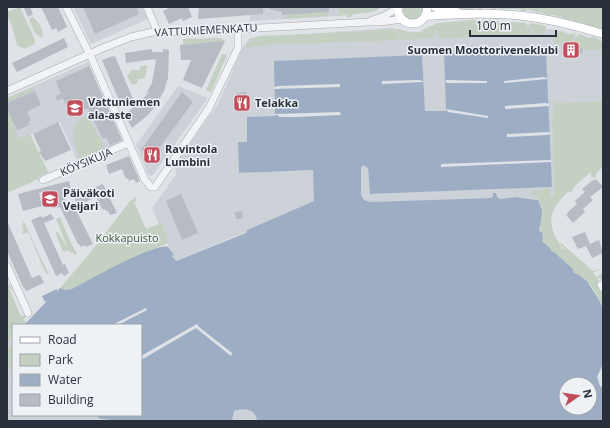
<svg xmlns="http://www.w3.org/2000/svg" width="610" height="428" viewBox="0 0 610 428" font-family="'Open Sans',sans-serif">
  <rect width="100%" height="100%" fill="#dfe2e7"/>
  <path fill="#cdd1d8" d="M73,7H142L148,19L91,44Z
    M250,7H339L338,16L250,21Z
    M522,25L556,30L603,44V101L555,103L552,126L555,190L553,196L536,199L515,197L500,199L497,198L496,193L493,197L490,198L371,202L364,200L361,195V168L363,165L368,167L370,194L551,187L546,50L444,54L446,111H425L422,55L274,87L275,117L247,118L248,142H238L239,173L314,170V201L247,230L246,232L175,261L152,208L176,175L175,165L218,104L244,45L250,38L392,28L411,33L419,32L430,26Z
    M88,62L123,142L78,162L60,122L18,140L7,114V98Z
    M178,86L208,98L152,176L148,174L136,145Z
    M11,339L13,343V380L10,381L13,388V415H97L98,418L115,421H7V342Z
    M240,409L253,412L256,415L257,421H232L234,411Z"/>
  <path fill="#c4d0c1" d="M20,7L35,40V44L24,49L17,45L12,26L7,16V12Z
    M339,7H382L373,12L353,14L350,18L347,17L346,15L338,16Z
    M403,7H423C422,24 402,24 403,7Z
    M444,7H603V31L595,27L591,28L590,26H587L583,23L573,22L572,20L570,19L569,22L560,16L556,17V15H548L540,12L537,13C534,10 528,9 524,11L516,9H508L503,10L501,9L496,8L493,10L491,8H482L481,10H479L478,8L469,10Z
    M328,12L327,16L286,19L287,14Z
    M32,17C39,21 43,29 43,37H41L35,33L29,19Z
    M471,20L526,23L533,35L437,38V30H435V37L422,30L438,23Z
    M531,23L546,26V34L536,35L529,25Z
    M394,29L401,40L262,45L246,48V46L251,39L259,36L354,32Z
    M396,29C401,29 405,31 409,32C420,33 425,29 435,38L403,40Z
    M563,31L566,35L569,34L576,33L572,38L573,42L579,34L590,38L593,36L603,42V51L596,49L595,50L589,51L586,49L580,48V46H573V42L565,45L563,43L561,45L554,44L553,42V37L559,32Z
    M221,38L225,41L183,45V39Z
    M222,54L227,55L211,92L206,90Z
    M147,65L145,78H143V79H138L137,83L132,85L127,76L132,70H139L141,66Z
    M33,87L34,91L8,102L7,98Z
    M603,101V167L597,172L595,178L591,177V172L575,186L574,188L571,192H568C546,212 547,226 563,249H565L560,244L561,243L593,271L602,268L593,273L597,277L601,273L603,281L599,278H597L603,288V309C599,299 593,286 585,279C581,276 578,276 574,273L572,268L554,252L551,251L541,241L543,237L542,232H540L539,229C541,226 543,212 542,208C541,206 538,201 536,199H539L538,196H532V190L541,191L548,186L550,193L549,197L554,196L555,190L552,126L554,103Z
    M7,109L19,139L30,134L49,174L47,173L38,177L39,179L7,193Z
    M86,117L89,118L106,150L80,161C76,149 65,120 86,117Z
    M135,197L137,200L134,202L146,229L159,224V222H161L168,243L148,251L72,289L66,290L60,288L89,254L131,200H133Z
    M60,217L71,243L77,254L75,255L72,252L70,253L69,250L64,252L63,251L57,238L56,232H58L68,248L56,219Z
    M24,222L47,271H49V272L46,274L28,232L23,234L22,232L25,230L24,229L22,230L23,223Z
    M7,283L14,290L9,288L20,314L22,316L27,314V315L24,319L26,323L24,325H13V336L7,342Z
    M11,346L13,349V369L10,370L7,364V348Z"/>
  <path fill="#9daec4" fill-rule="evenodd" d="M546,50L552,187L370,194L368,168L363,165L361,168V195L364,200L371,202L490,198L493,197V193H496L497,197L500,199L515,197L538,200C539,203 541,207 542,209C542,214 541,225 539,229L540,232H542L543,237L542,241L550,248L551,251L554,252L572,268L574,273L579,275L587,281L599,300L603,309V364L597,377L600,386L603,388V421H257C257,420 256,415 255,415C252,408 239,409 234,411L232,421H115L98,418L97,415H141V325H24L47,301L45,302L42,296L57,289V291L60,288L66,290L72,289C87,281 156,242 168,247L174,255L172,256L176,261L246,233L247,230L314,201L313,170L239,173L238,142H247V117L275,116L274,61L422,55L425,111H446L444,54ZM566,384H590V408H566Z"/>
  <path fill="#dfe2e7" d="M544,77L547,78V79L504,83V81Z
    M421,80V81H423V82L382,84V81Z
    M445,81L447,80L487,81V83H447Z
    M340,84V87L274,89V87L278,86Z
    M546,103L549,104V106L505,109V106Z
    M446,109L488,116V118L448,112Z
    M340,112L341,115L295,117H279L278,115H275V114Z
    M550,132V134L547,135L507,137V134Z
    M548,160H551V162L441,167V164Z
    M146,308L147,310L118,325H112Z
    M197,324L199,327L232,353L231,356L196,328L141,360V356Z"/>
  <path fill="#b7bbc3" d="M26,7H30L33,14L28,17L24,8Z
    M41,7H58L67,27L58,32L56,28L52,30Z
    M83,7H105V9L109,7H136L139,14L95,34Z
    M171,7H188L192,17L183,21L182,18L169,24L163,11Z
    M199,7H263V14L198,19Z
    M269,7H329V12L282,15V12L269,9Z
    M64,38L68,47L17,72L12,63Z
    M225,41L202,88L183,80L191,60H181L180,45Z
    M580,46V48H582L583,53L571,54V55L563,54V47Z
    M152,49V52H163V49L169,50L168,78L164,91L154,108L148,115L132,128L125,115L151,91L146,94L152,83L156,59L126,63L125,53Z
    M113,56V57L115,56L133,99L121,105L102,60Z
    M89,66L122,140L110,145L106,137L103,139L88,109H74L69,111L63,98L57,101L56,96L61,94L56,81Z
    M35,91L41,105L27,112L31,121L28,122L30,125L17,130L7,109V103Z
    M182,92L193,102L152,158L141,150Z
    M246,92L248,111L237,112V93Z
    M58,122L71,150L45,161L39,152L41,151L33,134Z
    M129,156L140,181L136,183L134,179L129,181L128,178L126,179L122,169L109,174L106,165Z
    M596,179L603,187L590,197L593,200L583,209L585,212L573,223L566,215L568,214L567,213L577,204L575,201L585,192L582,189L593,180L594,181Z
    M69,181L72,194L64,196L67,209L74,206L93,244L86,247L85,245L81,247L79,244H78L60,207L53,208L49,190L39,193L42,206L23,211L18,194Z
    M103,184L117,213L110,215L108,211H106L105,209L103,210L96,197L85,202L84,201L77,204L74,197Z
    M181,194L198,233L182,240L166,201Z
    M242,211L243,219H236L235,212Z
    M51,214L54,219L44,223L63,265L65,264L69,273L64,276L62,273L56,276L31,220L41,216L42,218Z
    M7,221L32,278L40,275L44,283L26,291L24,287H23L7,251Z
    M585,232L590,244L599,240L603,253L592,258L586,246L578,249L572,237Z"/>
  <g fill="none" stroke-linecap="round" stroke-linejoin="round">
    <defs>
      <path id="minor" d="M66,7L92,59L145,180L151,187H155L209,108L238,48V29
        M147,7L157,31
        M370,21L384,16L398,8
        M7,91L103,48L131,37L157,31L176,32L238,29L368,22H381L402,19
        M43,180L128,143
        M7,266L28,313
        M601,285L603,288"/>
      <path id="major" d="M398,7C397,29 428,29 427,7
        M435,7L457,12
        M425,16C458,14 491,12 523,16C550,19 577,26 603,34"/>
    </defs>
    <use href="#minor" stroke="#a5a9b0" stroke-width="8"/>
    <use href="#major" stroke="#9fa6b1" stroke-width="9"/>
    <use href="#minor" stroke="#f1f3f6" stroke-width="7"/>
    <use href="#major" stroke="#fff" stroke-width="8"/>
  </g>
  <defs>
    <symbol id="building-square" viewBox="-11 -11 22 22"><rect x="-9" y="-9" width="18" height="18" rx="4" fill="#c24e5c" stroke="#eef1f5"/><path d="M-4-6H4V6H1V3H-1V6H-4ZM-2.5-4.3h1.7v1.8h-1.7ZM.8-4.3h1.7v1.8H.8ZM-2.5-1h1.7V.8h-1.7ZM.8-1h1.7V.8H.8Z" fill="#fff"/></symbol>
    <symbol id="restaurant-square" viewBox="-11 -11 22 22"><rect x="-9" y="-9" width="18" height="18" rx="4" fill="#c24e5c" stroke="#eef1f5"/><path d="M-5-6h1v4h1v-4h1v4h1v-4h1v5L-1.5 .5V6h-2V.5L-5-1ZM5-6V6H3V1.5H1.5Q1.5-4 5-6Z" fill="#fff"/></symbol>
    <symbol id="school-square" viewBox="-11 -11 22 22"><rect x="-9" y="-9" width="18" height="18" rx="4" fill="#c24e5c" stroke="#eef1f5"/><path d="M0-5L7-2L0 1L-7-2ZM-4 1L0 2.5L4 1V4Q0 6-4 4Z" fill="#fff"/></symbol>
  </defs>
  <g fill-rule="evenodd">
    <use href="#building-square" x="561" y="40" width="20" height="20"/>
    <use href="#restaurant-square" x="232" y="93" width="20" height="20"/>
    <use href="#school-square" x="65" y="98" width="20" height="20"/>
    <use href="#restaurant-square" x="142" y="145" width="20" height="20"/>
    <use href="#school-square" x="40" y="189" width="20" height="20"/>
  </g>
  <g text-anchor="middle" stroke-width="3" stroke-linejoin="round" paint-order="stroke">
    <g font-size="11" fill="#29303c" stroke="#eef1f5">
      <text transform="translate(206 30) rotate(-3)" y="4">VATTUNIEMENKATU</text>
      <text transform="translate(86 162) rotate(-23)" y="4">KÖYSIKUJA</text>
    </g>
    <g font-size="11" font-weight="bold" fill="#29303c" stroke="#eef1f5" text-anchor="start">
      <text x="558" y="54" text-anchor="end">Suomen Moottoriveneklubi</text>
      <text x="88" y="106">Vattuniemen<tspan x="88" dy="13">ala-aste</tspan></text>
      <text x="255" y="107">Telakka</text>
      <text x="165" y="153">Ravintola<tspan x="165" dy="13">Lumbini</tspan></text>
      <text x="63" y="197">Päiväkoti<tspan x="63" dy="13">Veijari</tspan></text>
    </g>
    <g font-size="11" fill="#3d5738" stroke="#eef1f5">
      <text x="127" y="242">Kokkapuisto</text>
    </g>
  </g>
  <rect width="610" height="428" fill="none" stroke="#29303c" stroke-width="16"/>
  <rect x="12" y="324" width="130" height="92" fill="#eef1f5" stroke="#9fa4ab"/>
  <rect x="20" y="337" width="20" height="6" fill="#ffffff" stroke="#9fa4ab"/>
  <text x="48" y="344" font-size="12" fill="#29303c">Road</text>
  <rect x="20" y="354" width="20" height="12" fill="#c4d0c1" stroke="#9fa4ab"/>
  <text x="48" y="364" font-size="12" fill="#29303c">Park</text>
  <rect x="20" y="374" width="20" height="12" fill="#9daec4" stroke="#9fa4ab"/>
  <text x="48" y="384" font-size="12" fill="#29303c">Water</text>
  <rect x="20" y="394" width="20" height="12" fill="#b7bbc3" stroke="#9fa4ab"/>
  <text x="48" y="404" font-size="12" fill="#29303c">Building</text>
  <g transform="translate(578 396) rotate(77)"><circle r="19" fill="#eef1f5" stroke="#9fa4ab"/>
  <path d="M0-3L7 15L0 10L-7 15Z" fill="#c24e5c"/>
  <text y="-6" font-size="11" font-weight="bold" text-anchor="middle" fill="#29303c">N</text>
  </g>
  <path d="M470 30v6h86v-6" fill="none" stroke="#29303c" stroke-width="2"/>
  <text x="476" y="30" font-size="12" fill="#29303c" stroke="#eef1f5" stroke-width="3" paint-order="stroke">100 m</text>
</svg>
